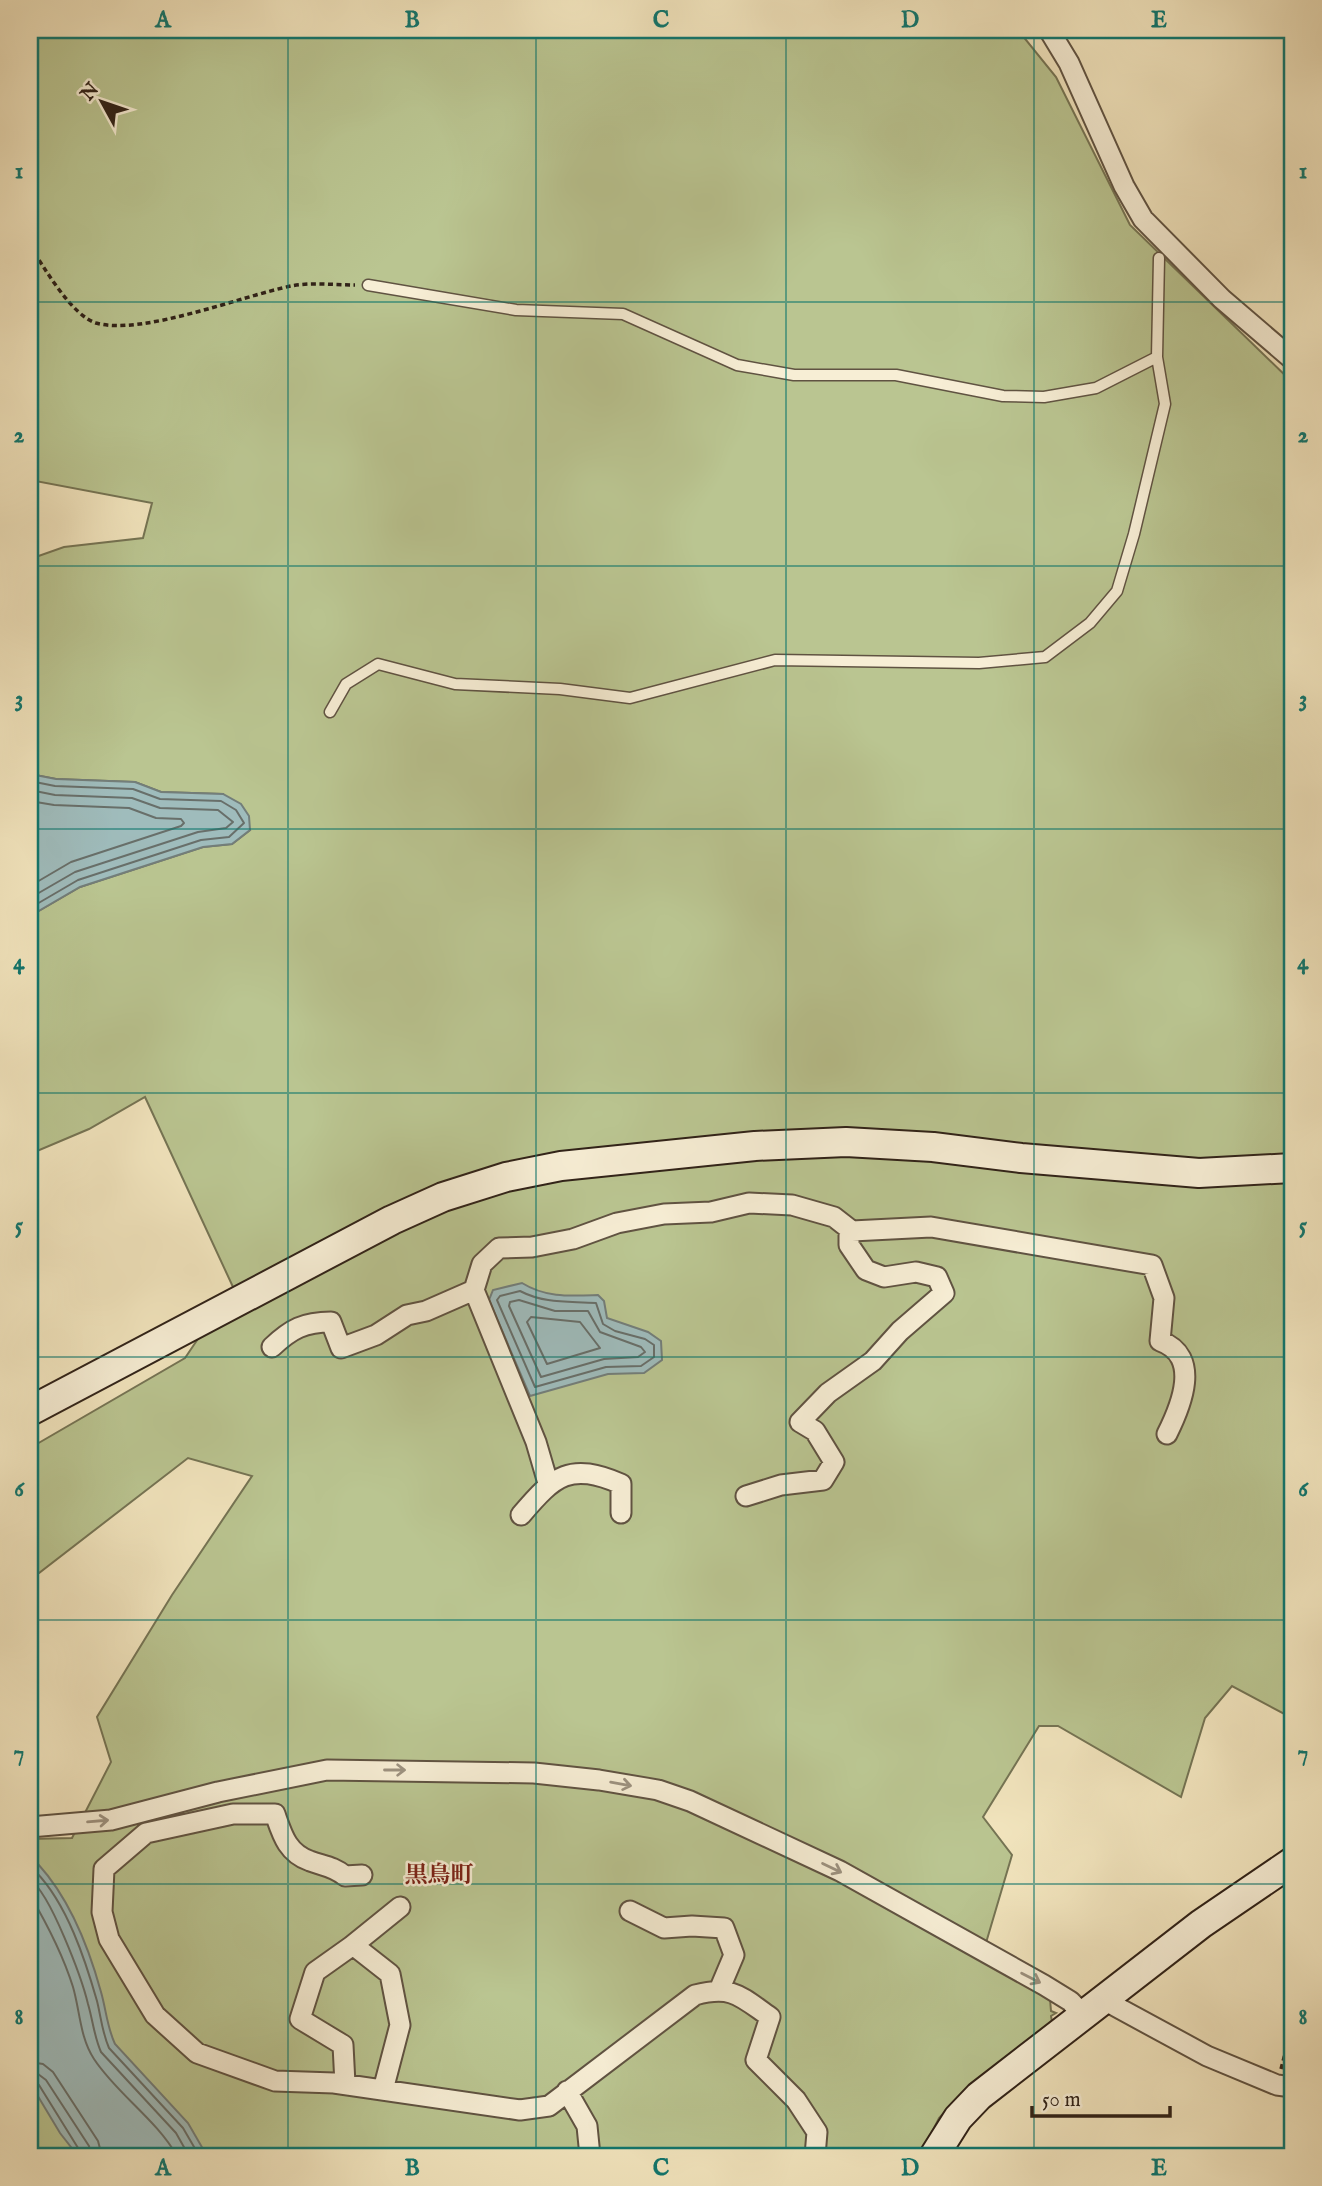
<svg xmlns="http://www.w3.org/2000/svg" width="1322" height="2186" viewBox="0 0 1322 2186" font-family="'IM FELL English','Noto Serif JP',serif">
  <rect width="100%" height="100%" fill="#f2e5be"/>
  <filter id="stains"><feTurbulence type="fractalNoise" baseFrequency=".00286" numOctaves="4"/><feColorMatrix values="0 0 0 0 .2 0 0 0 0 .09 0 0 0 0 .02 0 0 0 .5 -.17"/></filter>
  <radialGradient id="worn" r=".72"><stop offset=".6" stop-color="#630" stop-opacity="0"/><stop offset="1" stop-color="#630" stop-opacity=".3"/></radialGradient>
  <path fill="#bac591" stroke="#757454" stroke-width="2" d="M30,30H1018L1056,77L1130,225L1292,382V1718L1232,1686L1205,1718L1181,1797L1058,1726H1039L983,1817L1012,1855L983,1953L1050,1999L1051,2011L1056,2013L1051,2016L1052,2022L965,2090L939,2118L920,2156H30V1839L72,1838L111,1762L97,1717L172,1595L252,1476L188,1458L39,1573L30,1575V1448L185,1358L233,1287L145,1097L89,1129L30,1154V916L80,887L203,847L232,844L250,830L223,794L161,792L135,782L56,779L30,774V559L64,547L143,538L152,503L30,480Z"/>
  <path fill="#9fbcbc" stroke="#737e7a" stroke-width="2" d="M30,774L56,779L135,782L161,792L223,794L241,804L249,816L250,830L232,844L203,847L80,887L30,916Z
    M522,1283C546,1298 570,1296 598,1295L604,1301L607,1318L648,1332L661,1341L662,1360L644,1373L608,1374L530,1396L489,1300L493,1290Z
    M38,1864C69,1898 89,1948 101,1992C106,2009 107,2027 115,2044L188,2123L203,2149C219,2155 237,2150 253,2156H78L60,2133L30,2083V1865Z"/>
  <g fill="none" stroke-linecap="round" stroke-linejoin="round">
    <path stroke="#686f6a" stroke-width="2" d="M30,781L55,786L133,789L160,799L221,801L236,810L244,823L229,837L201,840L78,880L30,908
      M30,790L55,795L132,798L160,808L218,810L233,822L226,828L198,832L75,872L30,898
      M30,801L54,805L129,808L156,818L181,819L184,823L181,826L71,862L30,886
      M520,1291C545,1304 568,1301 596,1303L603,1324L615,1331L645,1339L654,1345V1357L641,1366L606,1367L535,1387L497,1300L500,1296Z
      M519,1300L555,1311H588L600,1332L641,1347L645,1352L638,1357L604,1359L541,1377L509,1306L510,1302Z
      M531,1317L580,1322L600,1348L547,1364L527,1322Z
      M30,1871L36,1872C67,1904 85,1959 97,2001C101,2017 102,2032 109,2048L183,2128L197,2152L203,2156
      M30,1880C50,1892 82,1979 88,2004C93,2021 94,2036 101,2052L176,2133L189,2156
      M30,1895C47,1924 63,1955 73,1987C80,2011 80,2038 94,2059C117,2094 156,2119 177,2156
      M30,2062L43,2064L53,2072L98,2141L102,2156
      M30,2072L38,2074L46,2080L89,2146L91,2156
      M30,2081L39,2085L83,2156"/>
    <defs>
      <path id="lane" d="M368,285L516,310L623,314L737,365L794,375H896L1003,396L1044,397L1096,388L1157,357
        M330,712L346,684L378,664L455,684L560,689L630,698L775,660L979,663L1045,657L1090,623L1117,591L1134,534L1165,404L1157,357L1159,258"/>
      <path id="street" d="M1049,30L1069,63L1124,186L1143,219L1222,299L1292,359
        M272,1347C291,1329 304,1322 331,1322L341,1348L376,1335L407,1315L426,1311L474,1290
        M548,1483L536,1442L474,1290L482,1264L499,1248L532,1247L573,1239L617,1223L664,1214L711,1212L749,1203L792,1205L834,1217L852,1231L931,1227L1152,1265L1164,1298L1160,1341C1202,1356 1181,1406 1167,1434
        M746,1496L781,1485L823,1480L834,1462L815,1431L800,1422L828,1393L873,1361L900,1331L944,1293L937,1277L916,1272L884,1277L866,1270L849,1245V1235
        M521,1515C555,1475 570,1462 621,1484V1513
        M30,1827L111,1820L218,1792L327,1770L534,1773L599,1780L658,1790L690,1801L840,1871L1044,1985L1070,2001L1083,2014
        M362,1875L345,1876C333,1866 323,1866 310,1861C287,1853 282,1834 275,1814H233L146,1833L104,1869L102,1912L109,1939L155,2015L197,2053L275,2081L334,2083L520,2110L549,2106L695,1995C732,1985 740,1996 770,2017L756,2060L796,2100L817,2132L815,2156
        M630,1911L664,1928L692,1926L724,1928L734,1955L720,1988
        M1102,1999L1207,2056L1277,2085L1292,2087
        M345,2084L343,2045L300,2019L315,1972L353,1945
        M383,2090L400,2025L390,1974L353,1945L400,1907
        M567,2091L587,2126L590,2156"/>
      <path id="secondary" d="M30,1411L392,1220L443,1197L506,1177L561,1166L755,1146L846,1142L933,1147L1021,1158L1199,1173L1292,1168
        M934,2156L958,2118L979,2096L1201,1924L1292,1862"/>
    </defs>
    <use href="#lane" stroke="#605342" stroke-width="13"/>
    <use href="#street" stroke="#605342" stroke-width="23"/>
    <use href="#secondary" stroke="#302218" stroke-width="32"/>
    <path stroke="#302218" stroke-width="3.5" stroke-dasharray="5 3.5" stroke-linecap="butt" d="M30,246C44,267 71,315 96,323C142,336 242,296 291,286C311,282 335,285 355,285
      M1281,2069L1292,2027"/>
    <use href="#lane" stroke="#f7eed5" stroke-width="10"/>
    <use href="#street" stroke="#f7eed5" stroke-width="19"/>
    <use href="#secondary" stroke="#f7eed5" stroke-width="28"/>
  </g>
  <defs><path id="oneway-shaft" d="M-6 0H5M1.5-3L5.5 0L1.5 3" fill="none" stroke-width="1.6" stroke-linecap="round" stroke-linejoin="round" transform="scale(1.75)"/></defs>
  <g stroke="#9d9280">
    <use href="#oneway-shaft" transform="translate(395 1770)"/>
    <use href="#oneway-shaft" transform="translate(621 1784) rotate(10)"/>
    <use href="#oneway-shaft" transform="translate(98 1821) rotate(-5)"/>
    <use href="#oneway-shaft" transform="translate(832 1868) rotate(26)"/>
    <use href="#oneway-shaft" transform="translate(1031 1978) rotate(27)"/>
  </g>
  <path fill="none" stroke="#0f766e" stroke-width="2" stroke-opacity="0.55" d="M288,30V2156M536,30V2156M786,30V2156M1034,30V2156M30,302H1292M30,566H1292M30,829H1292M30,1093H1292M30,1357H1292M30,1620H1292M30,1884H1292"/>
  <g text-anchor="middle" stroke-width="5" stroke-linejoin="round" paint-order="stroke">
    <g font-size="23" font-weight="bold" fill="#7a1f14" stroke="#f7eed5">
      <text x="439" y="1882">黒鳥町</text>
    </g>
  </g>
  <rect width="1322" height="2186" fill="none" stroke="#f2e5be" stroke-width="77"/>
  <g transform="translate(102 102) rotate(310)" stroke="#f7eed5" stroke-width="5" paint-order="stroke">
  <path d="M0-5L12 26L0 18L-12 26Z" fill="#302218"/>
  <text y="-10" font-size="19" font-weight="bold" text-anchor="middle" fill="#302218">N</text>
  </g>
  <path d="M1032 2106v10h138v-10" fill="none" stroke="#302218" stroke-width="3.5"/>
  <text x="1042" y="2106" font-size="21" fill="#302218" stroke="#f7eed5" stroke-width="5" paint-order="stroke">50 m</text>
  <rect x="38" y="38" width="1246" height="2110" fill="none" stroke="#0f766e" stroke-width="2.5"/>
  <g font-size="23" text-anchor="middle" font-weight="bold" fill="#0f766e">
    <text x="163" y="27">A</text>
    <text x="412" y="27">B</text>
    <text x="661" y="27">C</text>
    <text x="910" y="27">D</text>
    <text x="1159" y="27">E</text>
    <text x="19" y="178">1</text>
    <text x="1303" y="178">1</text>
    <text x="19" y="442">2</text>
    <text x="1303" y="442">2</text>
    <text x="19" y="706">3</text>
    <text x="1303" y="706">3</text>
    <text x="19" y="969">4</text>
    <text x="1303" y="969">4</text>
    <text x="19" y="1233">5</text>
    <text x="1303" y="1233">5</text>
    <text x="19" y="1496">6</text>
    <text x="1303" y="1496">6</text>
    <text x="19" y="1760">7</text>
    <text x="1303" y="1760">7</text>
    <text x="19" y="2024">8</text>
    <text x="1303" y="2024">8</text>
    <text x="163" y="2175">A</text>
    <text x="412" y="2175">B</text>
    <text x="661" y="2175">C</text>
    <text x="910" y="2175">D</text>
    <text x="1159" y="2175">E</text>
  </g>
  <rect width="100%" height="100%" filter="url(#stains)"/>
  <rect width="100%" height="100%" fill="url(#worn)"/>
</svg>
